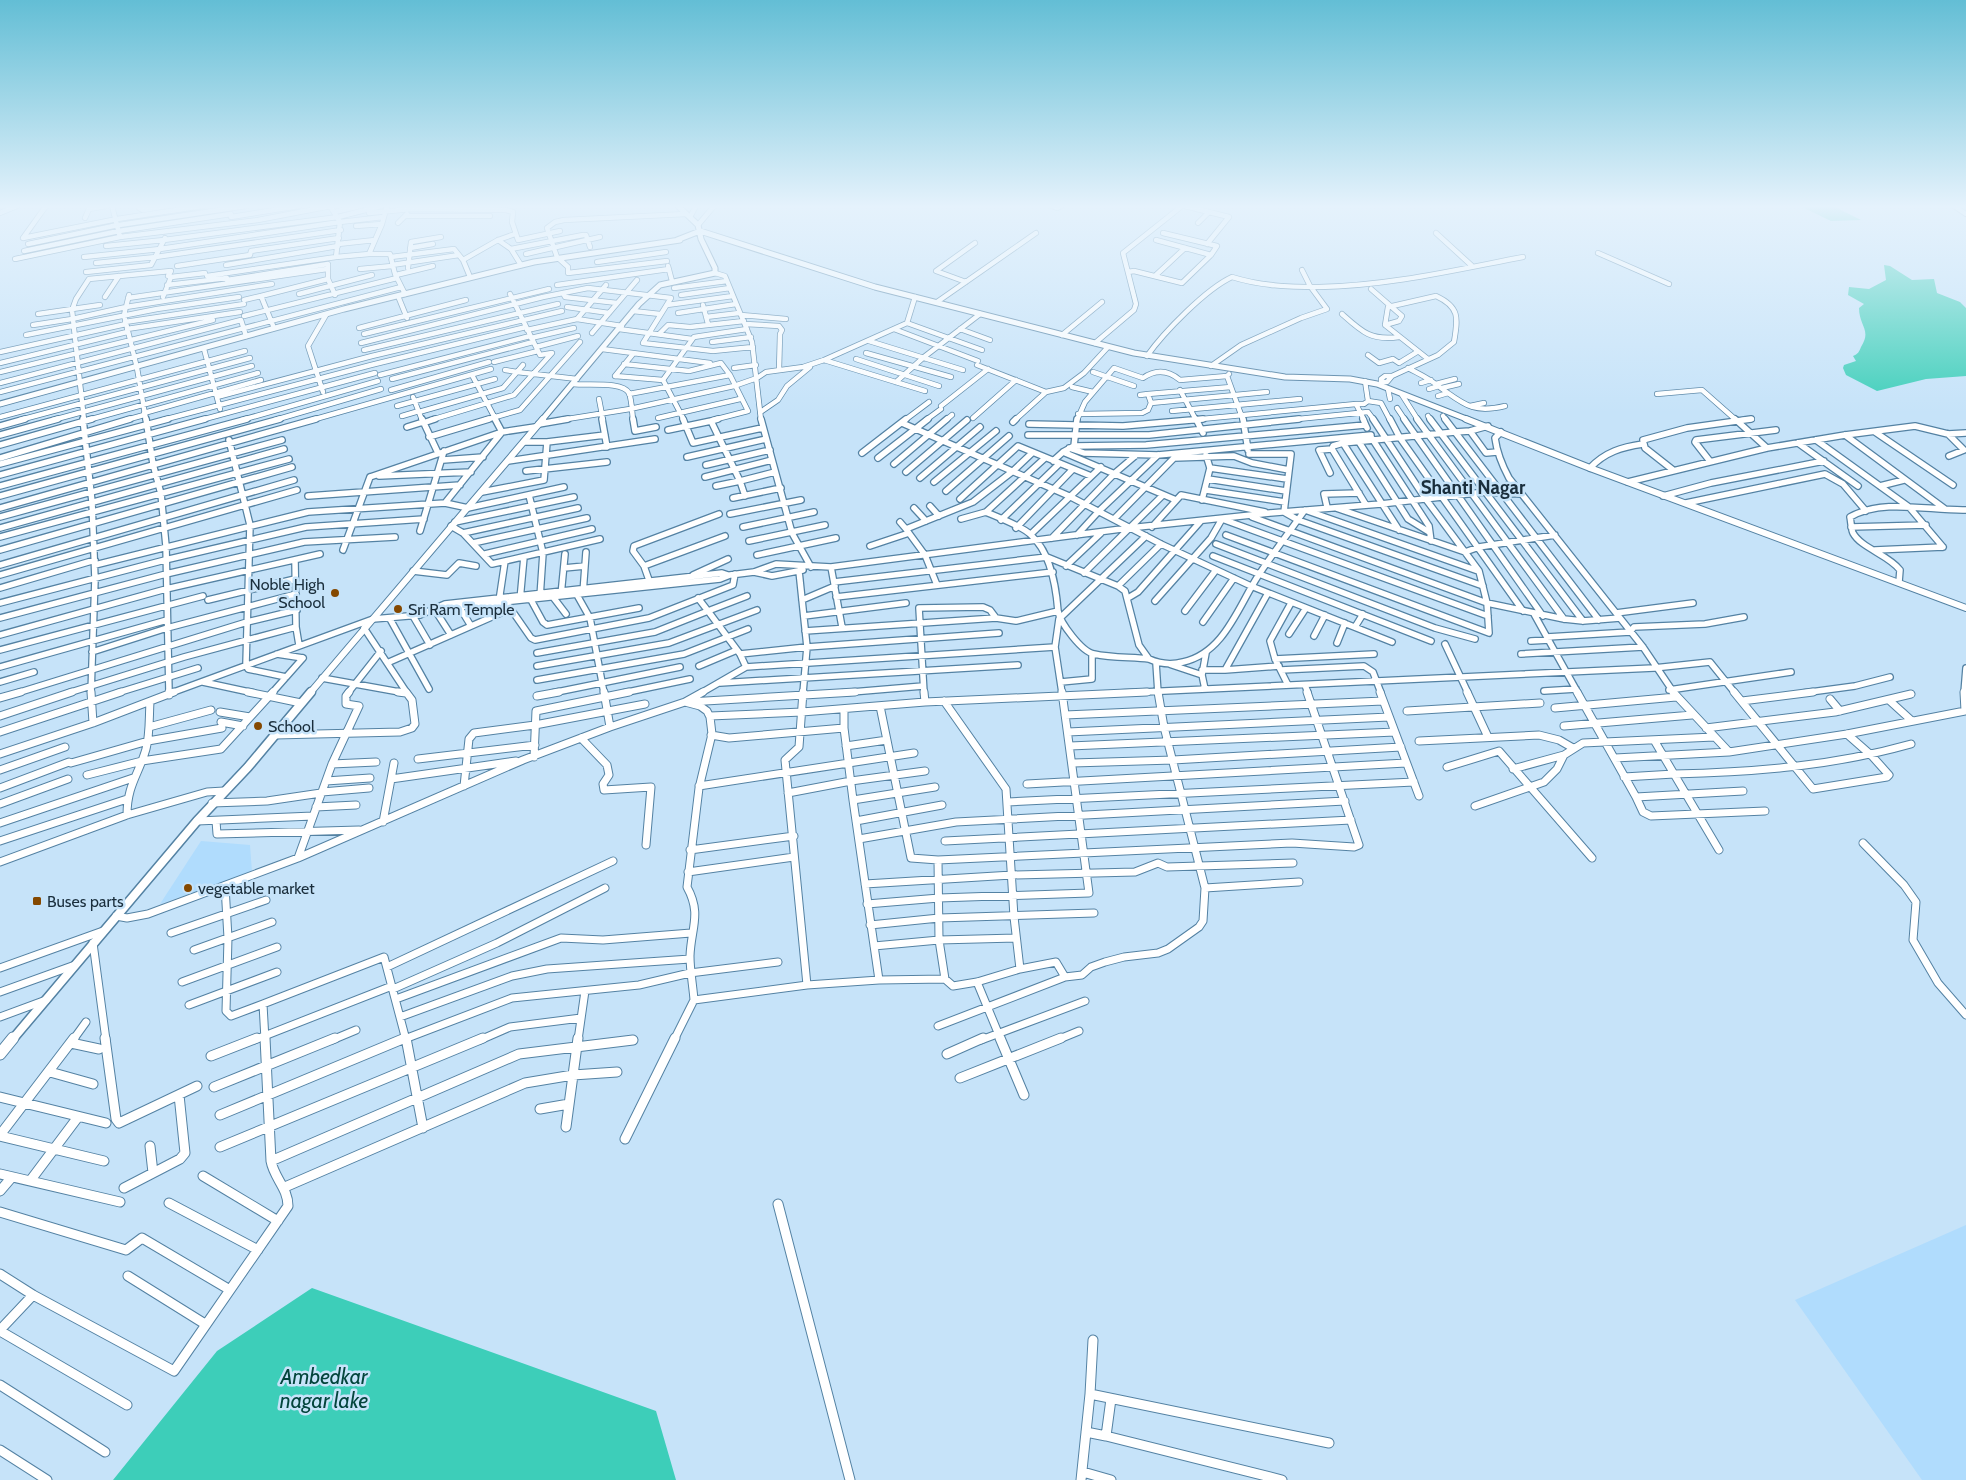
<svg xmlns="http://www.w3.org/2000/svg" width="1966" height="1480" viewBox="0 0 1966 1480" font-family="Cabin,sans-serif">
  <rect width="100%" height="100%" fill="#c6e3f9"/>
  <path fill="#b0dcfd" d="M201,841L250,845L252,872L160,904Z
    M1966,1225V1480H1922L1795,1300Z"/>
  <path fill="#3dceb9" d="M1800,206H1833L1861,220L1831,221Z
    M1884,265L1890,266L1912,280L1934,279L1937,293L1960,302L1966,308V376L1926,379L1877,391L1846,375L1843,368L1844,365L1856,361L1853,356C1858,354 1859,352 1861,347C1872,330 1859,326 1859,308L1864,304L1848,295L1849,287L1869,289L1886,280Z
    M312,1288L656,1411L676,1480H113L217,1351Z"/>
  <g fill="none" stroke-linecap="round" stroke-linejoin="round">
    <defs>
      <path id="minor-far3" d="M112,206L120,237L258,220L331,206
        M140,206L139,208L143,210L167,206
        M330,206L340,222L383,217
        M387,206L382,224L369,254H390L395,274L405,294
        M1052,206L1057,208L1061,206
        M1185,206L1229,217L1207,244
        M1954,206L1966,214
        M335,212L360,206
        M0,213L17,206
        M369,213L411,209L506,210L513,212L512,222L518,240L560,231
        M405,216H490
        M231,217L299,206
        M690,217L696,206
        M85,218L89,209L106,206
        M398,223L407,214
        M1198,223L1209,212
        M119,225L246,206
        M698,225L714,206
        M356,226L382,224
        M1436,233L1471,265
        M23,238L117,219L203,206
        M23,238L46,206
        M498,240L511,249L521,265
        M1156,240L1211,255
        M28,244L118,225
        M338,244L375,240
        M106,246L164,240L165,238
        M410,248L433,244
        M511,249L583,235H586L590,247
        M24,251L119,231L231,214
        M1598,253L1669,284
        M526,254L600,237
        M84,257L160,249L340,222L336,257L369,254
        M391,257L454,249L463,260L470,277
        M15,259L120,237
        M463,260L498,240L515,234
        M667,261L568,273V267L557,257L547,228L555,222L564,220L686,214
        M597,262L666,252
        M96,263L156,257L341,230
        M226,265L338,246
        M392,265L459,255
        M177,266L250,255L251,251L339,238
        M668,266L672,281
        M408,268L411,242L441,237
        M360,269L392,266
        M86,272L151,265L164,240L338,217L381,206
        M1128,272L1134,271L1182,283L1211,255L1217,246L1163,233
        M715,273L725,276L752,342L761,420
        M396,275L433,266
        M1156,275L1185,248
        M207,276L336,257
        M227,280L328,264V279
        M966,282L936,271L975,243
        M167,285L227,278
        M557,285L669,269
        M674,288L727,281
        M1371,289L1402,316L1399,321L1385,325
        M563,293L565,297L617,303
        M299,294L372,275
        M129,295L124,315L137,368L146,420
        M681,295L730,288
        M398,296L407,318
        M105,297L119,276
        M163,297L171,277L205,273
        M128,298L327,269
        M244,300L261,296
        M937,302L1036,233
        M667,305L733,296
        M703,305L708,324
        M567,307L609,313
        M633,311L660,314
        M678,313L736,304
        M38,314L100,305
        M1342,314C1362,332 1371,341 1399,337
        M741,315L786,319
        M244,316L397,278
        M706,317L739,313
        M577,319L606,285
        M125,322L244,304
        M907,323L982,350
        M745,324L779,326L782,330L780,334L779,370
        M33,325L72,319L126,307L272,284
        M274,328L261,296L328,279L335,295
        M359,328L466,300
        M127,329L240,312
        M619,329L692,339
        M894,329L978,361
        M960,329L990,340
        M527,330L577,319L622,326
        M592,333L637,280
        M364,334L549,289
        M659,334L668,325L690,327L744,321
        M26,335L157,309L239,297
        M1062,335L1102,302
        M531,338L574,328
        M869,341L963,370
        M712,342L751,337
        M361,343L543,297L588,288L671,298L643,343L713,351L753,347
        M1095,343L1134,310L1136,304L1123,253L1182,206
        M536,347L578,336
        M204,349L220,409
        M602,349L710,363
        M364,350L558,304
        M0,352L126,324
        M866,353L951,377
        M1368,355L1379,363L1393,359L1399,363L1417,352
        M1147,356C1164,332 1206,289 1232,277C1261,286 1288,287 1319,287C1388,286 1455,270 1523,257
        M856,359L939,386
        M824,360L925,391
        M494,362L538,351
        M0,363L127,332
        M624,364L689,371L721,363L730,375L748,411L713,420
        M977,365L1046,392
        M1211,366L1241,345L1301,318L1327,309L1310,286L1302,270
        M734,368L756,365
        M1408,368C1419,374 1429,378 1438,386C1464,404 1472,414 1505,406
        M505,370L517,372L523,365
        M0,372L213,320
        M1093,372L1134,386
        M1229,374L1227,376L1243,420
        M380,375L530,336
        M472,375L496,420
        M615,376L663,380
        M615,376L633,354
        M1385,376H1392L1387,382H1381V379Z
        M1392,376L1438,355L1454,342C1458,318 1460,307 1436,296L1388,307L1385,325L1428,359
        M392,379L533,342
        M896,382L924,357L980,314
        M0,383L241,320L246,336
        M1421,383L1431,380
        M573,384C587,386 622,381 629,393C632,401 632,412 633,420
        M1436,384L1455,379
        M1072,387L1093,392
        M1442,388L1459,384
        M1388,389L1390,399
        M1429,389L1439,386
        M391,390L489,362
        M1180,390L1196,420
        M0,392L401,287
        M323,392L308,346L326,315
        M629,394L730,375
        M1148,394L1231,387
        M1657,394L1702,390L1736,420
        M1402,395L1418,420
        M1438,396L1448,393
        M217,397L372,356L562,311
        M413,397L422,420
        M599,399L603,420
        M1368,401L1381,403L1390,420
        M1151,403L1267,392
        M397,406L495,379
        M941,406L988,369
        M1470,406L1484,403
        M1397,408L1405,420
        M762,411L778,400L787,386L810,367
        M1172,411L1300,399
        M419,412L503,388L517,372L577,379
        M144,413L261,380
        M1078,414L1142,413L1148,410L1151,403L1148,394L1140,395
        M402,416L419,411
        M1428,416L1431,420
        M1443,416L1446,420
        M0,417L245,351
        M658,418L740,399
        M973,418L1016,380
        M20,420L250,358
        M53,420L252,366
        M84,420L72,310L76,299L89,279L171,271L168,276
        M88,420L258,373
        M126,420L144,415
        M163,420L371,365L526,327
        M201,420L375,373
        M242,420L378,381
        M275,420L381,389
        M312,420L491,369
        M431,420L514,395L552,353L540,355L510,294
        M485,420L520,410L580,342
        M561,420L630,409L734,386L757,378L766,372L803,367L824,360L907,323L915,297
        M684,420L663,380L694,337L747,329
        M905,420L929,402
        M926,420L941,409
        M946,420L952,415
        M1015,420L1046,392L1064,388L1084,373L1108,347
        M1077,420L1085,402L1114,368L1143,378C1156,369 1168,370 1180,380L1227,376
        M1191,420L1356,404
        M1288,420L1368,412L1374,420
        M1364,420L1356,404H1364L1368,401L1365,381
        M1742,420L1752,419"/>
      <path id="minor-far2" d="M83,419L92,502L95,579L91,693
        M146,419L153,464L161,494L166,546L169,693
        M422,419L438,453
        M602,419L607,447
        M633,419L635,431L656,427
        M683,419L693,443L762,428
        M718,419L711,421L740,481L775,472
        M761,419L792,533L811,567
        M1196,419L1203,433
        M1243,419L1248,450
        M1363,419L1367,428
        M1390,419L1400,438L1523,611
        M1404,419L1543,616
        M1417,419L1564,619
        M1430,419L1583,621
        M1445,419L1455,432L1470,431L1488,426
        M1735,419L1767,448
        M1013,422L1016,419
        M423,423L435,419
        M902,423L1069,496L1161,544L1251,586L1392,642
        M539,424L568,419
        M1029,424L1123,426L1203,419
        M0,426L25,419
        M407,427L423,422
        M668,430L711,421
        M1470,431L1486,453L1497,452
        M1501,432L1495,438C1497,453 1502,465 1509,478L1643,647L1674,693
        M1875,432L1953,485
        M1948,434L1964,450L1949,456
        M0,435L58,419
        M1028,435H1149L1299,419
        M1845,435L1945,509
        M429,437L489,419
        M1371,437L1429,526L1431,541
        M229,440L250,525L246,664L248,669L286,677
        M1816,440L1909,507L1943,547
        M524,442H547L605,435
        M1359,442L1408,519L1429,532
        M1343,443L1399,530
        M1798,443L1858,486
        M0,445L92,419
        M1074,446L1146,445L1365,425
        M1069,448L1084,453L1158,455L1371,435
        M1332,449L1366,505
        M1063,452L1176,500
        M862,453L906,419
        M1249,454H1291L1284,512L1298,520L1483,586
        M687,457L766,439
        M0,458L130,419
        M878,458L928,419
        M443,460L483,457
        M1709,460L1695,442L1696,440L1776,430
        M508,461L655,439
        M1053,461L1063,452L1074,446L1077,419
        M0,464L168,419
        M894,464L947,419
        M706,465L770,450
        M1210,468L1287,479
        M1590,468C1605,452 1622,447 1643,444
        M1673,470L1645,448L1643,440L1687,428L1751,419
        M526,471L607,462
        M906,472L967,420
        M1330,473L1319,450L1332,449L1333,446L1343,443L1455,432L1599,620
        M0,475L205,419
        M379,476L471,472
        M370,477L502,432L535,427
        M705,477L772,460
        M920,478L980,427
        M1208,479L1286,491
        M934,482L996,431
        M1628,482L1767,448L1845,435L1915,426L1948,434L1966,433
        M0,486L247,419
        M716,486L740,481L745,496
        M1880,486L1904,480
        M1498,489L1513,483
        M1206,490L1285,502
        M946,491L1009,436
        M482,492L544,480L547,442
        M529,495L543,553L540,597
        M0,496L280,419
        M308,496L460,485
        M1663,496L1711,483L1824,461
        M733,498L781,488
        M960,499L1018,446L1091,476
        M1202,500L1210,468L1206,455
        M445,503L502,432L495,419
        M1686,503L1825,474L1843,484L1866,511
        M930,506L939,516
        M1327,507L1324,494L1359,493
        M0,508L316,419
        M914,508L926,521
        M1336,508L1465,552L1479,547L1555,535
        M986,512C997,517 1024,527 1031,535C1051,553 1056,586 1058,611
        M730,514L801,500
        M0,517L282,440
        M1252,517L1487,603L1564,619L1583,621L1620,618
        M961,519L986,512L1045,458
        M1114,519L1174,458L1234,456L1252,463L1289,470
        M1001,520L1059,464
        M455,522L574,497
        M900,522L906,529L973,502L1013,471L1032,453
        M451,526L463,533L492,564L600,539
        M743,527L814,512
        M1152,527L1181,495L1265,512
        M1851,527L1926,525
        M0,528L284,449
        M1016,528L1073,469
        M906,529L925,555L937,585
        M420,531L444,451
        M463,533L578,508
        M1031,534L1101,467
        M1077,535L1099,511L1158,455
        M1226,535L1489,633L1487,603L1479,571L1425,498L1373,419
        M0,537L289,459
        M1052,538L1115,473L1135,456
        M749,541L825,525
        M473,543L587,518
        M1216,544L1435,628L1475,639
        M870,546L909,533
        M0,550L292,467
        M343,550L370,477
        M1875,550L1943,547
        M485,554L592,529
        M757,555L836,538
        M1213,556L1431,641
        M295,560L296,627L299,645
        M0,565L294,480
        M95,565L308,512L445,503L468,508L564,487
        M644,566L725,536
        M1066,566L1101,533
        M831,567L842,627
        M564,568L585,566L586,552
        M413,571L447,575L459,563L476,566
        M799,571L807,647L803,693
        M754,572L772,576L803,570
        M1084,573L1163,495
        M0,575L297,490
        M693,575L728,559
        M834,582L1047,557L1118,586L1125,591L1139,645L1149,659
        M1899,582L1900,570C1889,555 1861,548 1853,533C1851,529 1851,521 1850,517C1884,498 1929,511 1966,510
        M650,583L644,566L633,551L634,546L719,514
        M1118,586L1161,544
        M0,588L95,560
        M583,593L585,566
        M1268,593L1225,670L1279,666
        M561,595L565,554
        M577,595L590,618L604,693
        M553,597L566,614
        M836,597L1053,572
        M698,598L708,611L747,596
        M1128,598L1138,592L1200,522
        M208,600L295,579
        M520,600L524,557
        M531,600L543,622L547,625L639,608
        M802,600L835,586
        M499,601L505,561
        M1155,601L1211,538L1222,519L1488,616
        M506,602L531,638L535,640L649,618L733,585L735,574
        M0,603L165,560L306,527L424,519
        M460,608L471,626
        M438,609L720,579L730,575L754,572L776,564L831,567L1129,528L1270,513L1381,504L1485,492L1521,494
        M435,610L451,635
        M1185,611L1216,570
        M1616,613L1693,603
        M1534,614L1578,693
        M413,616L430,645
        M804,616L906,603
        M0,618L166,574L304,542L395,537
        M390,619L429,689
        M1203,622L1234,578
        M1355,627L1363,614
        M364,628L407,693
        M805,631L996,618
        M1289,634L1306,608
        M0,635L166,589L320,554
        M1314,636L1325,615
        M1547,637L1630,632L1634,627L1705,624L1744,617
        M1531,641L1549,640
        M1337,643L1345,623
        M1445,644L1468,693
        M0,650L203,596
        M92,652L167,628L296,594
        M537,653L655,632L708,611L740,654L746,667
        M277,654L303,658
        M740,654L807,647L999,633
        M1521,654L1643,647
        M1275,659L1374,654
        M387,663L510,609
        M1156,663L1158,693
        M1169,664L1202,675
        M537,666L669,643L757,610
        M699,666L737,650
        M0,667L167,620
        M1202,670H1225
        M1281,670L1364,666L1373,672L1381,693
        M322,678L405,693
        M537,680L684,654L748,629
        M0,682L34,672
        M203,682L254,693
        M1061,682L1092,679V654
        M720,683L1018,665
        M1288,685L1275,659L1270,641L1291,603
        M1305,685L1308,693
        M1205,689L1202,675L1206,653
        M1669,690L1791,672
        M1544,691L1576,689
        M17,693L247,622L297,610
        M68,693L184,657L296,627
        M117,693L198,668
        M171,693L373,619L420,615L445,604L722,573L728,575
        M272,693L303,658
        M348,693L381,651
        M552,693L680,667
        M623,693L690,679
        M701,693L746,667L1055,647
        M840,693L923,686
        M924,693L919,608L983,607L990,610L996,618L1016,621L1058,611C1060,623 1082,652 1094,654C1112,658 1131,657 1149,659C1160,664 1171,665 1183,662C1224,653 1238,607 1258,576C1273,553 1289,532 1305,510L1478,571
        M1062,693L1055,647L1059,619L1146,536
        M1121,693L1654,668L1710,662L1735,693
        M1803,693L1855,686L1890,677
        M1964,693L1966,668"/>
      <path id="minor-far1" d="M91,692L93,723
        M169,692V695
        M248,692L301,703
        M398,692L406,693
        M604,692L610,727
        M803,692L799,747L785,760L807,985
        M924,692L925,702
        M1380,692L1419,796
        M1467,692L1488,737
        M1577,692L1636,797
        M1734,692L1813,789L1887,777L1889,775L1872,756L1847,734
        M537,696L559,692
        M0,698L21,692
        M1830,699L1840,711
        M1742,701L1813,692
        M1890,701L1912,721
        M685,702L700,706L707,711L710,717L712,734L699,788L687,887C702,914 691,928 690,956C690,971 693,986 694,1000L807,985L879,980L945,979L953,986L977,982L1020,969L1014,917L1006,789L944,701
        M689,702L855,692
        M880,706L911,858L938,860L1292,843L1354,847L1359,845L1307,692
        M1555,708L1676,697
        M844,709V728L853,800L879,980
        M1407,711L1540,703
        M220,712L250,717
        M1065,715L1383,701
        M0,716L72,692
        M710,716L802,712L925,702L1147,692
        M221,722L243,726
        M1564,726L1692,715
        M149,727L211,710
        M1706,728L1835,712L1911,694
        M0,732L121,692
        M1068,732L1389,717
        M275,735L400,732L412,728L415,724L412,700L406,692
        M711,735L729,738L844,728
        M581,738L607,765L609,775L603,784L604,790L651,787L646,845
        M1654,740L1674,774C1755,772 1833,766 1911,744
        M1419,741L1539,735L1559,740L1573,748
        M846,746L887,740
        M1070,746L1395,732
        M1729,752L1847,734L1965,711L1964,692
        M0,754L93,723L174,692
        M534,757L536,711L629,692
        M1615,758L1729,752L1673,692
        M418,759L535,745
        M71,763L148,741L222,728
        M1073,763L1173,760L1401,747
        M332,764L376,762
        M1447,767L1499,751L1592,858
        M1513,769L1564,755
        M0,770L65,747
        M87,775L142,761L221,749L273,692
        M1624,777L1674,774L1719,850
        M391,779L516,761
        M326,781L370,778
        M1027,784L1406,763
        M464,786L469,739L474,733L535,725L645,704
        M699,786L914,753
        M0,788L69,762
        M1743,791L1636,797L1643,812L1651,816L1765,811
        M322,792L369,788
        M788,793L851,781L925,771
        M853,800L935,787
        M1008,802L1414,782
        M212,803L267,801L321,793
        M0,804L68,779
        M1475,806L1544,782L1557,769L1564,755L1583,743L1714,737
        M316,807L356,805
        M127,815C127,785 139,774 146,749C150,734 149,717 150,702
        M197,821L313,816
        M216,821L217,834L359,830
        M856,821L942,805
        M383,822L394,763
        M0,823L133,778
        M859,839L956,822L1345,801
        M0,841L127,799
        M945,841L1351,820
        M1863,843L1904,885L1916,902L1913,940L1938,983L1966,1015
        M690,850L794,836
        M298,858L332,764L359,706L346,704V696L349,692
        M938,860L939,940L945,979
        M0,862L127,815L207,792L224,791
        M688,872L794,857
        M865,884L1012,875L1135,872L1158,863L1167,867L1293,863
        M225,886L228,938L226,1011L231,1016L263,1004L265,1040
        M1205,888L1299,882
        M867,904L939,898L1089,893L1062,692
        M116,916L127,918L148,914L298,858L523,760L610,727L685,702L703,692
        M870,925L939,918L1094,913
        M171,933L266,900
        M93,943L106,1040
        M874,946L939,940L1016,938
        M194,950L272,922
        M387,967L613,861
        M0,968L103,931
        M1020,969L1056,962L1065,977
        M182,982L277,947
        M977,982L1001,1040
        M393,989L497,943L605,888
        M0,992L75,965
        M396,999L561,938L603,940L691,933
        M263,1004L384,957L406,1040
        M189,1005L277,972
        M0,1017L46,1000
        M400,1017L512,976L547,969L690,959
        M938,1026L1065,977L1082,975L1091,967L1105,962L1124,957L1158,953L1168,949L1199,927L1203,921L1205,888L1164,727L1158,692
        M73,1040L86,1022
        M254,1040L392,986
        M332,1040L356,1030
        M402,1040L512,998L639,985L690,973L778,962
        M480,1040L510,1027L581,1018
        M578,1040L585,991
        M674,1040L694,1000
        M981,1040L1085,1001
        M1057,1040L1079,1031"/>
      <path id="minor" d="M105,1038L116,1119L119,1123L197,1086
        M406,1038L423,1128
        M1000,1038L1024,1095
        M71,1043L99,1049
        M947,1054L983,1038
        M211,1056L257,1038
        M50,1072L93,1084
        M960,1078L1061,1038
        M214,1087L335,1038
        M0,1097L106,1123
        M540,1109L569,1104
        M220,1115L405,1038
        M566,1127L578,1038
        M0,1135L74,1038
        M0,1136L104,1161
        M625,1139L675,1038
        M150,1146L153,1173
        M220,1147L483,1038
        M271,1161L519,1054L633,1040
        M0,1174L120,1202
        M203,1176L278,1221
        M30,1181L78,1117
        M285,1187L525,1083L573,1075L617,1072
        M124,1188L180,1159L185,1153L179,1095
        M0,1191L12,1177
        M169,1203L258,1250
        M778,1204L850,1480
        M0,1212L126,1250L142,1238L230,1290
        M0,1274L33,1295L174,1371L288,1206C288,1188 274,1178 271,1161L265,1038
        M128,1276L205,1324
        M0,1330L33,1295
        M0,1331L127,1405
        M0,1385L105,1452
        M1090,1394L1329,1443
        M1086,1432L1106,1436L1111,1399
        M1106,1436L1282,1480
        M0,1450L47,1480
        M1083,1472L1111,1480
        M1081,1480L1090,1394L1093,1340"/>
      <path id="tertiary-far3" d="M677,240L700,231L875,287L1134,353L1285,377L1350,379L1377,384L1469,420
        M0,404L344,309L534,262L680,240
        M542,420L639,304L660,285L715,273V268L701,239L698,225L678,206"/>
      <path id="tertiary-far2" d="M1466,419L1590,468L1966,608
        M310,693L543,419"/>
      <path id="tertiary-far1" d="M12,1040L197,821L248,767L311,692"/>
      <path id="tertiary" d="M0,1054L13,1038"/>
    </defs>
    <use href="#minor-far3" stroke="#5482a3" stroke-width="6"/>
    <use href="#minor-far2" stroke="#5482a3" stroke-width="8"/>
    <use href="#minor-far1" stroke="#5482a3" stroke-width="9"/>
    <use href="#minor" stroke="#5482a3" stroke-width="11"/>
    <use href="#tertiary-far3" stroke="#5482a3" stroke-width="7"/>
    <use href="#tertiary-far2" stroke="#5482a3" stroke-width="8"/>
    <use href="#tertiary-far1" stroke="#5482a3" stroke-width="11"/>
    <use href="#tertiary" stroke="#5482a3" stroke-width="13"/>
    <use href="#minor-far3" stroke="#fff" stroke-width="4.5"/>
    <use href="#minor-far2" stroke="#fff" stroke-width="5.5"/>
    <use href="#minor-far1" stroke="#fff" stroke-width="7"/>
    <use href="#minor" stroke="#fff" stroke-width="9"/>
    <use href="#tertiary-far3" stroke="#fff" stroke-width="5"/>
    <use href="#tertiary-far2" stroke="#fff" stroke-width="6"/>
    <use href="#tertiary-far1" stroke="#fff" stroke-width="8"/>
    <use href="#tertiary" stroke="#fff" stroke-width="11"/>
  </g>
  <linearGradient id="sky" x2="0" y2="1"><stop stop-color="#63bed5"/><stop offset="0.5" stop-color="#e5f2fc"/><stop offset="1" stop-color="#e5f2fc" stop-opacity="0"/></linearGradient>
  <rect width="1966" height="413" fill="url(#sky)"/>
  <g fill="#844800" stroke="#c6e3f9" stroke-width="2">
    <circle cx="335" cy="593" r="5"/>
    <circle cx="398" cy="609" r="5"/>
    <circle cx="258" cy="726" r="5"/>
    <circle cx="188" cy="888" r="5"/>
    <rect x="32" y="896" width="10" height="10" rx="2.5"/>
  </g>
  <g text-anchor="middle" stroke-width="5" stroke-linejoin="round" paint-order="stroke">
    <g font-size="16" fill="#1a2e3c" stroke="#c6e3f9" text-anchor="start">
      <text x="325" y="590" text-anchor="end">Noble High<tspan x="325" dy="18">School</tspan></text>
      <text x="408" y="615">Sri Ram Temple</text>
      <text x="268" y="732">School</text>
      <text x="198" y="894">vegetable market</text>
      <text x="47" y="907">Buses parts</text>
    </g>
    <g font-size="19" font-weight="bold" fill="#1a2e3c" stroke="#c6e3f9">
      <text x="1473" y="494">Shanti Nagar</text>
    </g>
    <g font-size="21" font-style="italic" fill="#03453c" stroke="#c6e3f9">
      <text x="324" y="1384">Ambedkar<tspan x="324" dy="24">nagar lake</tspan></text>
    </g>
  </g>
</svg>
